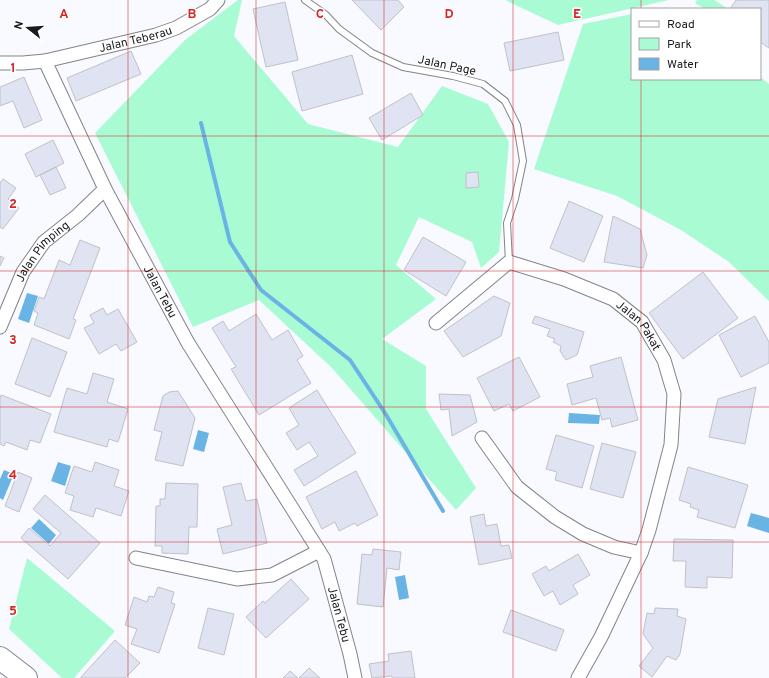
<svg xmlns="http://www.w3.org/2000/svg" width="769" height="678" viewBox="0 0 769 678" font-family="Overpass,sans-serif">
  <rect width="100%" height="100%" fill="#f9faff"/>
  <path fill="#a8fbd3" d="M238,0H242L234,36L308,124L398,147L442,86L488,104L509,142L499,252L481,268L472,242L419,217L396,265L436,299L382,339L426,366V409L476,488L456,510L332,368L259,300L193,327L95,133L185,40Z
    M505,0H669L558,25Z
    M697,0H714L727,8L705,9L695,3Z
    M632,14V79H760V77L769,84V301L729,262L681,230L617,196L534,169L583,24Z
    M27,558L115,631L74,678H62L9,629Z"/>
  <path fill="#69b4e4" d="M27,293L38,296L29,323L18,319Z
    M569,413L600,415L599,424L568,423Z
    M198,430L209,433L204,452L193,449Z
    M58,462L71,466L65,486L51,481Z
    M4,470L14,474L3,500L0,498V479Z
    M751,513L769,518V533L747,526Z
    M39,519L56,535L49,544L31,528Z
    M405,575L409,598L399,600L395,577Z"/>
  <g fill="none" stroke-linecap="round" stroke-linejoin="round">
    <path stroke="#69b4e4" stroke-width="4" d="M201,123L230,242L261,290L350,360L385,413L443,511"/>
  </g>
  <path fill="#dfe3f2" stroke="#c0c1c9" d="M352,0H398L404,7L381,30Z
    M736,0H769V48L760,42V9H730Z
    M285,2L298,60L266,67L253,9Z
    M558,32L564,60L510,71L504,43Z
    M131,51L141,74L76,101L67,78Z
    M352,55L363,94L302,111L292,72Z
    M24,77L42,120L24,128L13,101L0,106V87Z
    M411,93L423,115L382,140L369,118Z
    M53,140L64,163L36,177L25,154Z
    M56,167L66,188L50,195L40,175Z
    M478,172L479,187L466,188V173Z
    M3,179L16,188L8,199L19,208L3,229L0,227V183Z
    M569,201L603,216L584,262L550,248Z
    M613,216L640,229L647,255L643,268L604,262Z
    M423,237L466,262L446,296L404,270Z
    M80,240L100,248L73,319L76,320L69,339L34,325L38,313L34,311L39,297L44,299L59,260L70,265Z
    M0,256L4,258L0,266Z
    M703,272L738,318L683,359L649,313Z
    M494,296L510,303L501,336L463,357L444,331Z
    M103,308L107,315L118,309L137,342L121,351L116,344L99,354L84,328L94,323L90,315Z
    M256,314L272,340L288,330L303,356L297,360L311,383L259,415L231,369L236,367L212,328L223,321L229,331Z
    M535,316L584,332L577,355L566,360L560,351L561,346L553,342L555,339L547,336L550,329L532,323Z
    M755,316L769,342V363L741,377L719,335Z
    M32,338L67,352L50,397L15,384Z
    M519,357L540,397L513,411L509,404L494,411L477,378Z
    M621,357L638,420L612,427L610,418L602,420L596,398L572,405L567,384L593,377L590,366Z
    M93,373L114,379L107,402L128,409L118,442L109,439L107,447L54,432L67,388L87,394Z
    M756,387L745,444L709,437L718,399Z
    M317,390L356,453L304,486L294,470L318,456L309,442L297,450L286,433L299,425L289,408Z
    M178,391L195,418L183,466L155,460L162,432L154,430L163,396L169,392Z
    M439,394L470,395L477,422L452,436L449,409L441,410Z
    M1,395L51,414L40,443L30,440L27,450L6,442L4,446L0,444V399Z
    M556,435L594,446L582,488L555,480L557,472L546,469Z
    M602,443L636,452L623,498L590,489Z
    M95,462L119,470L114,486L129,491L121,516L96,508L93,517L70,510L74,496L65,493L74,466L92,472Z
    M688,467L748,485L735,528L697,517L699,510L690,507L691,504L679,500Z
    M356,471L378,515L357,526L355,523L339,531L335,522L322,529L306,497Z
    M18,472L32,478L19,512L5,506Z
    M166,483L198,484L197,527H189L188,554L162,553V546H155L156,506H160V499H165Z
    M241,483L246,501L257,499L267,543L223,554L217,529L232,525L223,487Z
    M45,495L100,543L68,579L21,538L29,528L50,546L61,533L33,509Z
    M484,514L486,526L497,524L501,546L509,545L512,558L479,565L470,517Z
    M674,539L733,540L732,578L707,577V588L685,587L686,561H673Z
    M373,549L401,552L399,570L387,568L383,607L357,604L362,554L372,555Z
    M578,554L590,575L573,585L578,594L560,605L553,591L544,596L532,574L546,566L549,571Z
    M291,579L309,599L266,638L246,617L263,601L265,603Z
    M158,587L174,592L171,603L175,604L159,653L131,644L137,629L125,625L134,597L147,602L149,596L154,597Z
    M208,608L234,614L224,655L198,648Z
    M655,608L678,609L677,616L686,619L680,654L676,660L667,656L652,677L639,666L653,648L643,634L647,613L654,614Z
    M511,610L564,630L556,651L503,632Z
    M115,640L140,663L125,678H81V677Z
    M411,651L415,678H392V676L372,678L369,664L389,661L388,654Z
    M309,668L320,678H299Z
    M290,671L298,678H283Z"/>
  <g fill="none" stroke-linecap="round" stroke-linejoin="round">
    <defs>
      <path id="lane" d="M305,0L326,15L339,29L372,53L403,67L453,76L483,84L505,101L517,125L523,161L515,199L507,223L509,262"/>
      <g id="street">
        <path id="s1" d="M45,61L156,35L176,28L210,9L218,0"/>
        <path id="s2" d="M0,63H23L45,61L105,189L188,343L324,559L350,654L355,678"/>
        <path id="s3" d="M436,323L509,262L564,279L613,299L642,322L664,360L674,394L671,445L649,530L641,553L601,637L578,678"/>
        <path id="s4" d="M0,327L23,272L44,242L78,215L105,189"/>
        <path d="M482,438L517,487L555,517L583,534L614,547L641,553"/>
        <path d="M136,558L237,579L272,575L319,551"/>
      </g>
      <path id="highway" d="M0,658L26,678"/>
    </defs>
    <use href="#lane" stroke="#83848b" stroke-width="8"/>
    <use href="#street" stroke="#83848b" stroke-width="15"/>
    <use href="#highway" stroke="#83848b" stroke-width="24"/>
    <use href="#lane" stroke="#fff" stroke-width="6"/>
    <use href="#street" stroke="#fff" stroke-width="13"/>
    <use href="#highway" stroke="#fff" stroke-width="22"/>
  </g>
  <path fill="none" stroke="#d62828" stroke-width="1" stroke-opacity="0.55" d="M128,0V678M256,0V678M384,0V678M513,0V678M641,0V9M641,79V678M0,136H769M0,271H769M0,407H769M0,542H769"/>
  <g text-anchor="middle" stroke-width="3" stroke-linejoin="round" paint-order="stroke">
    <g font-size="12" fill="#191a1d" stroke="#fff">
      <text dy="4" stroke="none"><textPath href="#s1" startOffset="93">Jalan Teberau</textPath></text>
      <text transform="translate(447 65) rotate(12)" y="4">Jalan Page</text>
      <text dy="4" stroke="none"><textPath href="#s4" startOffset="88">Jalan Pimping</textPath></text>
      <text dy="4" stroke="none"><textPath href="#s2" startOffset="303">Jalan Tebu</textPath></text>
      <text dy="4" stroke="none"><textPath href="#s3" startOffset="243">Jalan Pakat</textPath></text>
      <text dy="4" stroke="none"><textPath href="#s2" startOffset="674">Jalan Tebu</textPath></text>
    </g>
  </g>
  <g font-size="13" text-anchor="middle" font-weight="bold" fill="#d62828" stroke="#fff" stroke-width="3" stroke-linejoin="round" paint-order="stroke">
    <text x="64" y="18">A</text>
    <text x="192" y="18">B</text>
    <text x="320" y="18">C</text>
    <text x="449" y="18">D</text>
    <text x="577" y="18">E</text>
    <text x="13" y="72">1</text>
    <text x="13" y="208">2</text>
    <text x="13" y="344">3</text>
    <text x="13" y="479">4</text>
    <text x="13" y="615">5</text>
  </g>
  <rect x="631" y="8" width="130" height="72" fill="#ffffff" stroke="#a3a3a5"/>
  <rect x="639" y="21" width="20" height="6" fill="#ffffff" stroke="#a3a3a5"/>
  <text x="667" y="28" font-size="12" fill="#191a1d">Road</text>
  <rect x="639" y="38" width="20" height="12" fill="#a8fbd3" stroke="#a3a3a5"/>
  <text x="667" y="48" font-size="12" fill="#191a1d">Park</text>
  <rect x="639" y="58" width="20" height="12" fill="#69b4e4" stroke="#a3a3a5"/>
  <text x="667" y="68" font-size="12" fill="#191a1d">Water</text>
  <g transform="translate(28 28) rotate(287)" stroke="#ffffff" stroke-width="3" paint-order="stroke">
  <path d="M0-3L7 15L0 10L-7 15Z" fill="#191a1d"/>
  <text y="-6" font-size="11" font-weight="bold" text-anchor="middle" fill="#191a1d">N</text>
  </g>
</svg>
